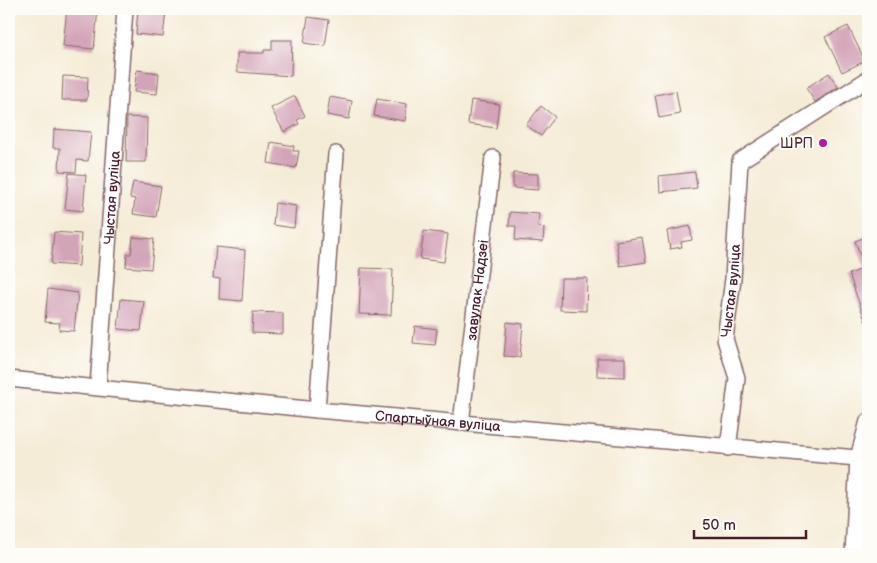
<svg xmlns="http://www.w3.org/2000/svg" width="877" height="563" viewBox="0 0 877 563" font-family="'Balsamiq Sans',sans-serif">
  <rect width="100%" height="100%" fill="#fdfcf7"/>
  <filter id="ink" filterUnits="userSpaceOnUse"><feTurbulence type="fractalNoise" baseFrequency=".02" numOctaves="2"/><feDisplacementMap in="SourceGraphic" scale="10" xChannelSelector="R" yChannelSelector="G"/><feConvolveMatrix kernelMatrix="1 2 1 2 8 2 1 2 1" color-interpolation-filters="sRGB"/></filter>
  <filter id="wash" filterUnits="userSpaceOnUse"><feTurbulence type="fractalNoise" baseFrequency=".0096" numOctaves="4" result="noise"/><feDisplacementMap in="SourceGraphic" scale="20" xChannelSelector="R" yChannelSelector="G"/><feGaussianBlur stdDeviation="1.12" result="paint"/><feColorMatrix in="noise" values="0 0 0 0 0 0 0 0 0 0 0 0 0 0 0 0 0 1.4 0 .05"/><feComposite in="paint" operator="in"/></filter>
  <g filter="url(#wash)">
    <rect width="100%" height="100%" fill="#f5ecd7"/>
    <g id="blocks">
      <path fill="#d3a3b8" d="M67,9H98L94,49L63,46Z
        M138,9L166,11L163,37L136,34Z
        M308,17L329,20L325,46L304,43Z
        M848,26L865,61L842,72L825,37Z
        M272,40H292L291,76L237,72V53H264V50H272Z
        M137,70L159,73L157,94L134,92Z
        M829,73L838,87L815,102L806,88Z
        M63,76L88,77L87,100H62Z
        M676,91L680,114L659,118L655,95Z
        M295,96L305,116L297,120L299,124L284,132L271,108Z
        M330,97L352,101L349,119L327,115Z
        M377,99L407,104L405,121L374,116Z
        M471,100L499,104L496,128L468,124Z
        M541,106L555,117L541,136L526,125Z
        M127,117L147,118L146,162H126Z
        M54,129L91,132L88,161L77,160L76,172L59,171L60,148H53Z
        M271,142L294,146L293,151H299L296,168L268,163Z
        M695,172L697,188L660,192L659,176Z
        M69,173L86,175L83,211L65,209Z
        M513,173L538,174V190L513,188Z
        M133,182L161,186L156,217L133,214L135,199L130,198Z
        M275,203L296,206L294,228L273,225Z
        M510,212L539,214L538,227L544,228L543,242L515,240L516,226H509Z
        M690,226L692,240L681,242L682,247L670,249L667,231Z
        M424,231L448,234L444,262L420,259Z
        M54,232L81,234L79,266L51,264Z
        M868,236V323H866L849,274L865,268L855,241Z
        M133,237L154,239L151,269L126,267L127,254H131Z
        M642,237L646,262L620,266L616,241Z
        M216,247L245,250L242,301L219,299L220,279L213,278Z
        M361,268L393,269L391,315L359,314Z
        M561,278H587L586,311L560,310Z
        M48,289L78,293L74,331L59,330L60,323L45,322Z
        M121,299L144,301L141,331L118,329Z
        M253,312L283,313V334L252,333Z
        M507,322L523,324L520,357L504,356Z
        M415,326L437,329L435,345L413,343Z
        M597,358H625V377L597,376Z"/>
    </g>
  </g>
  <g filter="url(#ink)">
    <use href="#blocks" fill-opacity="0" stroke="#866767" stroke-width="1"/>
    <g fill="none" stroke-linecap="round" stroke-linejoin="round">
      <defs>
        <g id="minor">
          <path id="s1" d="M9,379L317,410L868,459"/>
          <path id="s2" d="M98,387L125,9"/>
          <path d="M317,410L336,154"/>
          <path id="s3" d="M461,423L493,158"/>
          <path id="s4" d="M728,448L737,378L725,339L733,279L740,161L868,79"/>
          <path d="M853,554L858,458L868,421"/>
        </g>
      </defs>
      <use href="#minor" stroke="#866767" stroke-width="18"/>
      <use href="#minor" stroke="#fff" stroke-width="15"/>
    </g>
  </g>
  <circle fill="#b5179e" stroke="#fdfcf7" stroke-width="2" cx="823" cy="143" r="5"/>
  <g text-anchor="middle" stroke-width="4" stroke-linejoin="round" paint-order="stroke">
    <g font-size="14" fill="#4a1f2b" stroke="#fdfcf7" text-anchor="end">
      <text x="813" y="148">ШРП</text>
    </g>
    <g font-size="14" fill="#4a1f2b" stroke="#fdfcf7">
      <text dy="5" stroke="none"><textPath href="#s2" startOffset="190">Чыстая вуліца</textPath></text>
      <text dy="5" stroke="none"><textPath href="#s4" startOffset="160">Чыстая вуліца</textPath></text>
      <text dy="5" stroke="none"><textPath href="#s3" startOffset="134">завулак Надзеі</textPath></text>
      <text dy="5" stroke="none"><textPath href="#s1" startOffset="431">Спартыўная вуліца</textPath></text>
    </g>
  </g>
  <rect width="877" height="563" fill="none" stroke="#fdfcf7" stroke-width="30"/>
  <path d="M694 530v8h112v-8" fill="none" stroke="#4a1f2b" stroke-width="2.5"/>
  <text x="702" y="530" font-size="15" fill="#4a1f2b" stroke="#fdfcf7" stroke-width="4" paint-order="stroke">50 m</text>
</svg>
